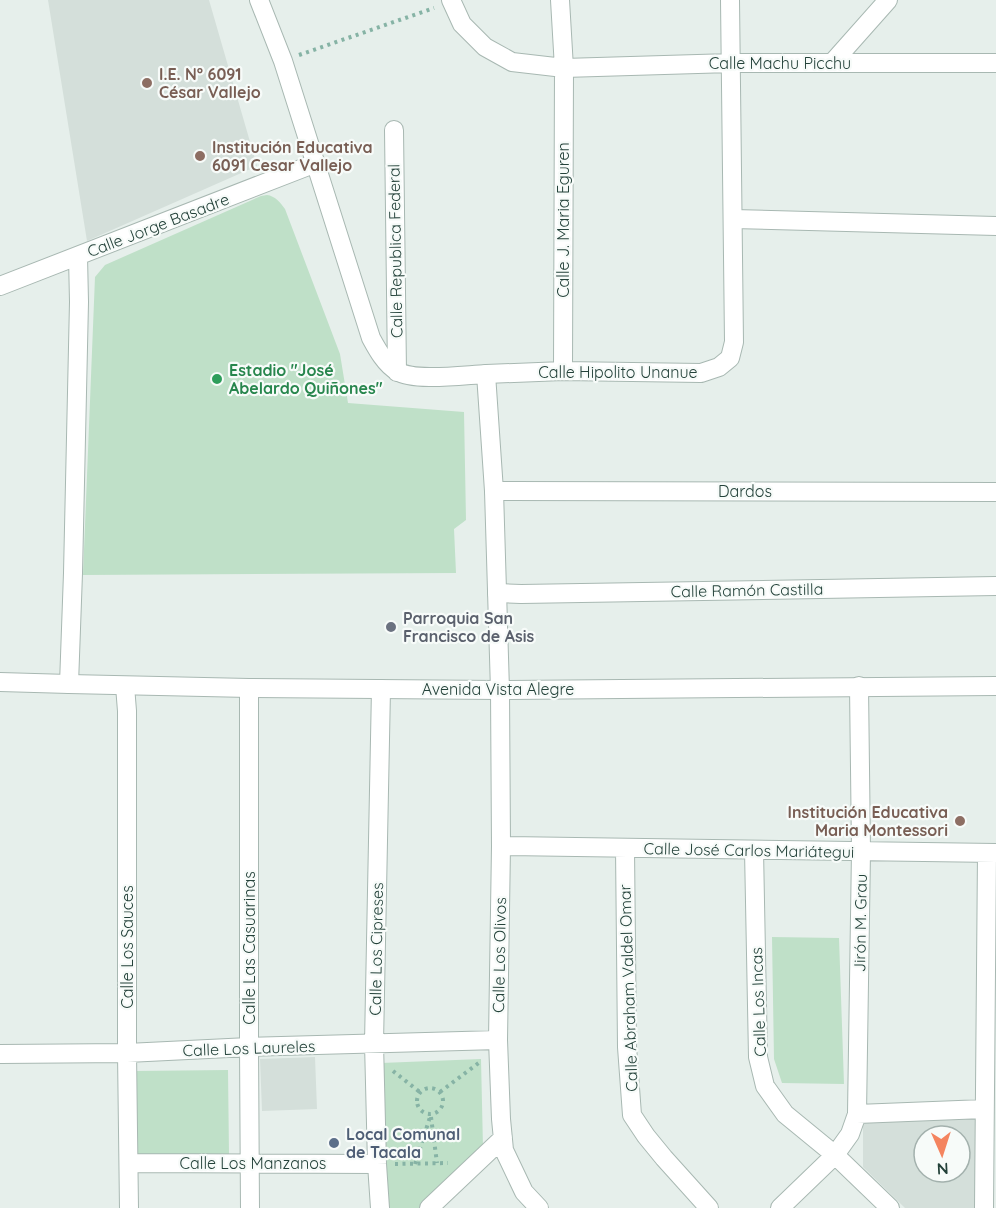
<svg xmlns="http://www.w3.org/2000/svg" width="996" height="1208" viewBox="0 0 996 1208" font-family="Quicksand,sans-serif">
  <rect width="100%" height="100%" fill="#e6efeb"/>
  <path fill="#d4dfda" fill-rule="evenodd" d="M48,0H209L257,166L87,241Z
    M315,1057L317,1109L262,1111L260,1059Z
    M975,1118V1208H905L863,1167V1120ZM924,1136H960V1172H924Z"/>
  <path fill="#bfe0c8" d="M267,195C275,196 280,202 285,209L340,354L348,403L464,412L466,520L454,529L456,573L83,575L95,277L105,265L261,196Z
    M772,937L839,938L844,1084L782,1083L774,1059Z
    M481,1059L483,1148L422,1208H389L381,1063Z
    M228,1070L229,1155L135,1156L134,1071Z"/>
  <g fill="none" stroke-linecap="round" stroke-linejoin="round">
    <defs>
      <path id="minor" d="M451,0L462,24L485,47L512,62L564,68L731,63H996
        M560,0L564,68L563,371
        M833,62L888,0
        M394,130L397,372
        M733,219L996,226
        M0,286L316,163
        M486,374L563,371L701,373L719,367L730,358L734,342L730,0
        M494,491L996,492
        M497,593L521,594L996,586
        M69,684L73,573L79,302L78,256
        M125,686L127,711V1053L129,1208
        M249,688V1047L250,1208
        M500,690L501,846L498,1040L501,1119L504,1150L524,1192L539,1208
        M501,846L996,853
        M625,848L627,1047L632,1115L646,1136L664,1158L709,1208
        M754,850L758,1057L765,1086L785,1114L835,1155L890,1208
        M0,1054L127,1053L249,1047L498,1040
        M857,1114L984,1109
        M129,1163L377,1164
        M380,1208L377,1164L374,1043L381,689
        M429,1208L503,1138
        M780,1208L835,1155L850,1134L857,1114L861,851L859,686
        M984,1208L987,853"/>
      <path id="tertiary" d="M259,0L283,61L371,338C377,349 385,364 397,371C414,382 464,375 486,374L494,491L500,690
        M0,682L69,684L249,688L500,690L996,686"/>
    </defs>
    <use href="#minor" stroke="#a8b8b2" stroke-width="20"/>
    <use href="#tertiary" stroke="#a8b8b2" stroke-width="20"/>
    <path stroke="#86b3a5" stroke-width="4" stroke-dasharray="3 4.5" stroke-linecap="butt" d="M299,55L434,8
      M393,1071L421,1093
      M417 1101a13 13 0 1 1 26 0a13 13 0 1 1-26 0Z
      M440,1092L480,1062
      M431,1117L437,1163
      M395,1164L448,1163
      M415,1164L431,1114"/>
    <use href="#minor" stroke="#fff" stroke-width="18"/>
    <use href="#tertiary" stroke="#fff" stroke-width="18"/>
  </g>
  <g fill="#8d6e63" stroke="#f7fbf9" stroke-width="2">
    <circle cx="147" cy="83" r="6"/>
    <circle cx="200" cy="156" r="6"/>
    <circle cx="960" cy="821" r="6"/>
  </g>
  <circle fill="#2e9e5b" stroke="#f7fbf9" stroke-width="2" cx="217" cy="379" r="6"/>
  <circle fill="#6b7280" stroke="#f7fbf9" stroke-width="2" cx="391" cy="627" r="6"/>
  <circle fill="#5c6f8a" stroke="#f7fbf9" stroke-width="2" cx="334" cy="1143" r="6"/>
  <g text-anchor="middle" stroke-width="4.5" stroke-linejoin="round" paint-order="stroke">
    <g font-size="16" fill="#24423a" stroke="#f7fbf9">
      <text x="780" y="69">Calle Machu Picchu</text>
      <text transform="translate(563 220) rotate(-90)" y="6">Calle J. Maria Eguren</text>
      <text transform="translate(158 225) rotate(-21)" y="6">Calle Jorge Basadre</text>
      <text transform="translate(395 251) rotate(-91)" y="6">Calle Republica Federal</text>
      <text x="618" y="378">Calle Hipolito Unanue</text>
      <text x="745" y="497">Dardos</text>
      <text transform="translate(747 590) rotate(-1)" y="6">Calle Ramón Castilla</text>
      <text x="498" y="695">Avenida Vista Alegre</text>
      <text transform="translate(749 850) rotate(1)" y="6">Calle José Carlos Mariátegui</text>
      <text transform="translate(860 923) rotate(-89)" y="6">Jirón M. Grau</text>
      <text transform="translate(127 947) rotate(-90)" y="6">Calle Los Sauces</text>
      <text transform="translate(249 948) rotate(-90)" y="6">Calle Las Casuarinas</text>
      <text transform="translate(376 949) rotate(-89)" y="6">Calle Los Cipreses</text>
      <text transform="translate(499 955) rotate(-89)" y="6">Calle Los Olivos</text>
      <text transform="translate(628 988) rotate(-92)" y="6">Calle Abraham Valdel Omar</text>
      <text transform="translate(758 1002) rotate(-92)" y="6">Calle Los Incas</text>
      <text transform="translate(249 1048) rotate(-2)" y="6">Calle Los Laureles</text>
      <text x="253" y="1169">Calle Los Manzanos</text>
    </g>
    <g font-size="16" font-weight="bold" fill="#785e54" stroke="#f7fbf9" text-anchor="start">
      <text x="159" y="80">I.E. N° 6091<tspan x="159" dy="18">César Vallejo</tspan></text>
      <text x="212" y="153">Institución Educativa<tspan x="212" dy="18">6091 Cesar Vallejo</tspan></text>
      <text x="948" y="818" text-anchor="end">Institución Educativa<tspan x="948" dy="18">Maria Montessori</tspan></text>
    </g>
    <g font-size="16" font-weight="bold" fill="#27864d" stroke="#f7fbf9" text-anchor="start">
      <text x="229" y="376">Estadio "José<tspan x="229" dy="18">Abelardo Quiñones"</tspan></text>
    </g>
    <g font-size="16" font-weight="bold" fill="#5b616d" stroke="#f7fbf9" text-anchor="start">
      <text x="403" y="624">Parroquia San<tspan x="403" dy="18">Francisco de Asis</tspan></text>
    </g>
    <g font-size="16" font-weight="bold" fill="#4e5e75" stroke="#f7fbf9" text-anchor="start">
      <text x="346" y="1140">Local Comunal<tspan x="346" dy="18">de Tacala</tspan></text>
    </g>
  </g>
  <g transform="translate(942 1154) rotate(177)"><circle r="28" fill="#f7fbf9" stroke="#a3b1ad" stroke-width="1.5"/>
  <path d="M0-4.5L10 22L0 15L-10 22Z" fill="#f4845f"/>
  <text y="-9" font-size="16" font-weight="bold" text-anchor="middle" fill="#24423a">N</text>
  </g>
</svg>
